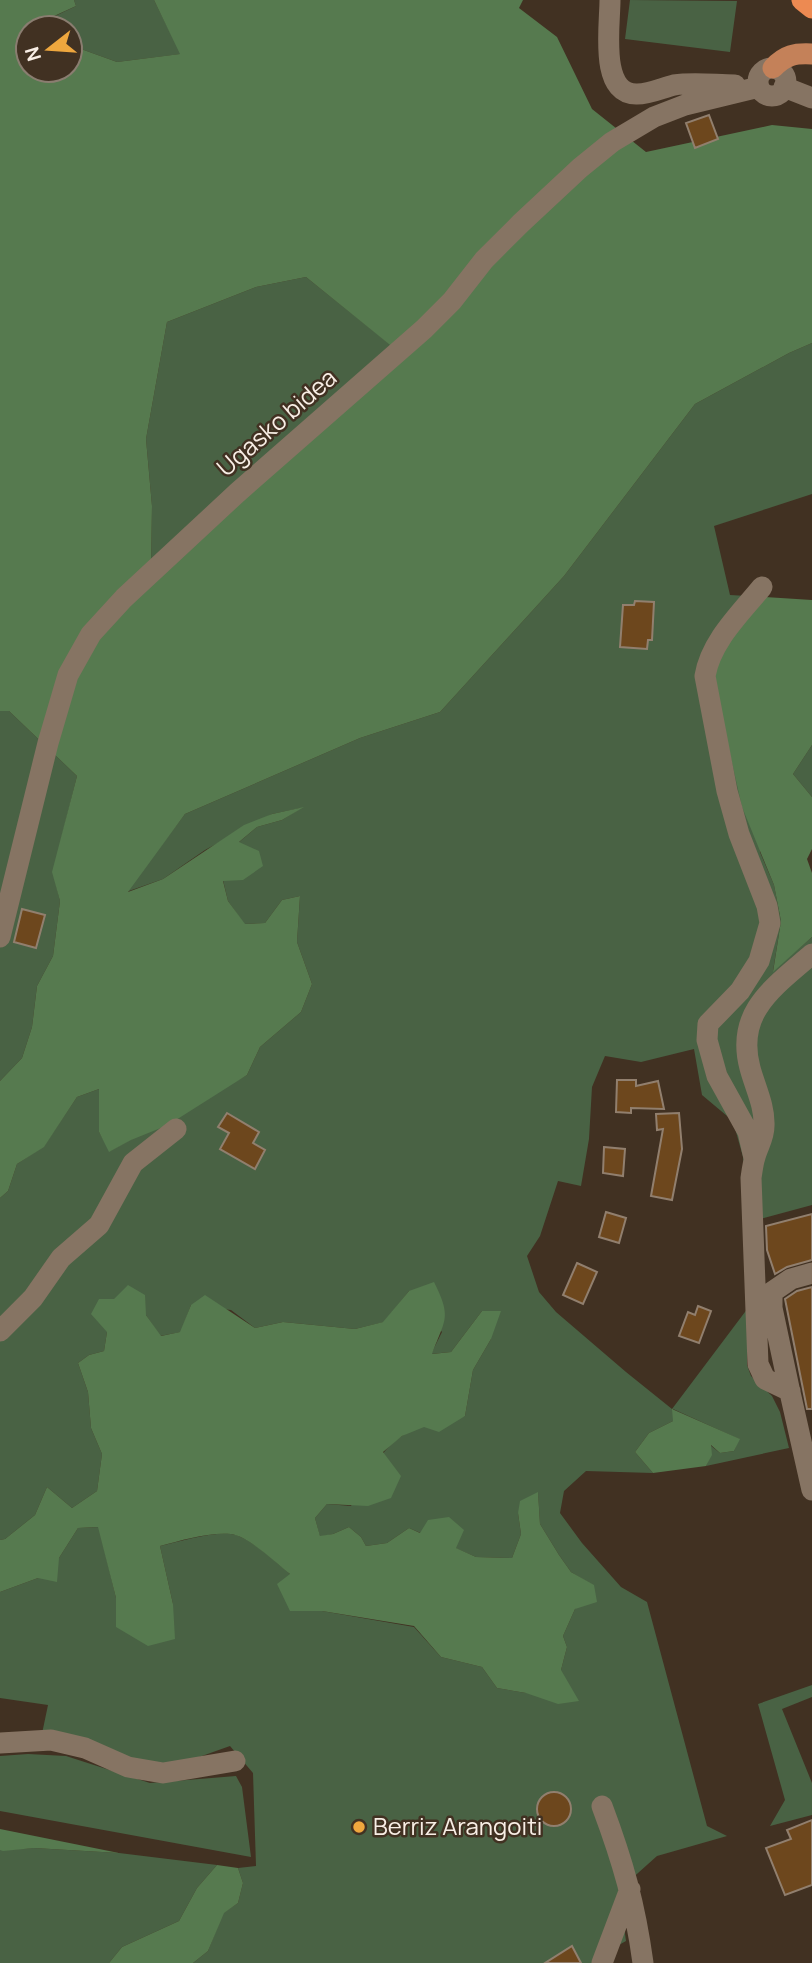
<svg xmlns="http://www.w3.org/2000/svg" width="812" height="1963" viewBox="0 0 812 1963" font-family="Manrope,sans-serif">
  <rect width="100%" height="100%" fill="#413122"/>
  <path fill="#496244" d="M74,0H154L181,54L117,62L70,45V28H30L76,6Z
    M630,0L737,1L730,52L625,39Z
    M306,277L401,353L151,574L152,506L146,439L167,322L256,287Z
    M812,343V494L714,526L730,595L765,597L760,852L774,885L781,921L773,971L812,937V1205L745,1223L743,1157L733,1121L702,1095L694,1049L641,1062L605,1056L592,1087L589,1139L581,1186L558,1181L540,1236L527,1256L539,1292L556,1312L626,1372L672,1409L748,1308L747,1365L751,1376L772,1396L780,1412L789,1448L706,1466L711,1455L710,1445L720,1453L734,1451L739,1439L673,1409V1421L649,1433L635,1452L653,1473L586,1471L564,1491L560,1513L582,1543L621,1587L647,1602L707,1826L727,1836L657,1856L619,1890L626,1941L617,1946L612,1963H193L208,1951L223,1913L238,1903L243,1883L238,1868L256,1866L253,1773L230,1746L185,1762L147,1764L39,1748L48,1705L0,1698V1592L38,1578L59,1558L78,1528L99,1527L116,1598V1627L173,1604L160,1546C181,1541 210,1532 231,1534C249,1536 277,1563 291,1575L290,1611H322L414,1627L441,1657L482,1667L497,1688L526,1693L561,1670L567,1647L563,1636L575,1609L594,1586L571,1572L559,1555L540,1524L538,1493L518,1513L521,1534L512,1558L476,1557L409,1528L387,1543L366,1546L361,1537L349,1527L333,1534L320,1537L315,1518L327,1504L351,1506C365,1483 378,1451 402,1436C420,1424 445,1421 465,1416L473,1370L491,1339L482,1311L451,1352L431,1354L442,1332L409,1291L384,1322L355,1329L283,1322L255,1328L231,1310L191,1305L181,1332L160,1336L146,1315L107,1332L104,1351L89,1355L78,1363L88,1392L91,1428L102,1454L97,1491L72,1508L47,1487L35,1515L5,1539L0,1540V1198L8,1191L17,1164L44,1146L77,1097L99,1089V1132L110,1151L247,1075L260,1047L301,1012L312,984L297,942L300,896L282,900L265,923L244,924L228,901L223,880L238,843L257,827L282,820L301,808L272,814L205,850L163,879L126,892L185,814L360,738L440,712L564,576L695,404L789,353Z
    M0,711H9L77,776L53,872L60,901L53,956L37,986L32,1027L22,1058L0,1081Z
    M812,745V797L793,774Z
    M812,1685V1697L782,1709L812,1783V1815L770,1826L785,1800L758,1704Z
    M28,1754L66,1756L150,1783L236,1776L242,1787L251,1857L0,1811V1756Z
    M34,1848L119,1853L217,1865L197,1888L179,1921L122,1947L109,1963H0V1850Z"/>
  <path fill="#567a4f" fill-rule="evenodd" d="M0,0H74L76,6L28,28V70H70V45L117,62L180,54L154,0H523L519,8L557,37L592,109L646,152L772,125L812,129V343L789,353L695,404L564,576L440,712L360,738L185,814L128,892L163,879L244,825L272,814L304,807L282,820L257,827L239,842L259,851L263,866L243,880L223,881L228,901L245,924L265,923L282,900L300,896L297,942L312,984L301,1012L260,1047L247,1075L168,1125L131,1140L109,1152L99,1132V1089L77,1097L44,1147L17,1164L8,1191L0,1198V1081L22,1058L32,1027L37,986L53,956L60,901L52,872L77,776L9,711H0ZM306,277L400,353L151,573L152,506L146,439L167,322L256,287Z
    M765,597L812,600V745L793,774L812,797V849L807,859L812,873V937L773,972L781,921L774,885L742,807L714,683C718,647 742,624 765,597Z
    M434,1282C452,1318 445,1319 432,1354L451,1352L482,1311H501L491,1339L473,1370L465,1416L439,1432L424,1427L402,1436L383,1452L401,1476L391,1498L368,1506L327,1504L315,1518L320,1536L333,1534L349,1527L361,1537L366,1546L387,1543L409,1528L420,1533L428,1520L449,1517L464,1530L456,1548L476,1557L512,1558L521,1534L518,1513L520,1501L538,1492L540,1524L559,1555L571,1572L594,1585L597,1602L575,1609L563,1636L567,1647L561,1670L579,1701L558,1704L526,1693L497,1688L482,1667L441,1657L414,1626L322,1611H290L277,1584L290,1574C276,1563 248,1536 231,1534C209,1532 182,1540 160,1546L173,1604L175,1639L148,1646L116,1627V1598L98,1527L78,1528L59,1558L57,1582L38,1578L0,1592V1540L5,1539L35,1515L47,1487L72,1508L97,1491L102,1454L91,1428L88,1392L78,1363L89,1355L104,1351L107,1332L91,1314L99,1299H114L128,1285L145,1295L146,1315L161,1336L180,1332L191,1305L205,1295L255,1328L283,1322L355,1329L383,1322L409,1291Z
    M672,1409L740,1439L734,1451L720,1453L711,1445L712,1455L706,1466L653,1473L635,1452L649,1433L673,1421Z
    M0,1829L119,1853L34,1848L3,1851L0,1850Z
    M217,1865L238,1868L243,1883L238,1903L224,1913L208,1951L193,1963H109L122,1947L179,1921L197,1888Z"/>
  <path fill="#6d471d" stroke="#917f6e" stroke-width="2" d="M709,115L718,139L695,148L686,123Z
    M635,601L654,602L652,640H648L647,649L620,647L623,605H634Z
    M22,909L45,915L36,948L14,942Z
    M617,1080H636V1086L658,1081L664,1109L631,1108V1113L616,1112Z
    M227,1113L259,1132L253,1143L265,1150L255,1169L220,1149L229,1133L218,1127Z
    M679,1113L682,1149L672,1200L651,1196L663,1129L657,1130L656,1114Z
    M604,1147L625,1149L623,1176L603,1173Z
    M606,1212L626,1218L619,1243L599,1237Z
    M812,1214V1260L787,1267L775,1274L767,1250L766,1226Z
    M577,1263L597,1272L583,1304L563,1295Z
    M812,1287V1409H807L785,1299L797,1291Z
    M698,1306L711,1311L699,1343L679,1336L688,1312L695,1315Z
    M537 1809a17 17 0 1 1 34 0a17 17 0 1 1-34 0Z
    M812,1820V1885L785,1895L766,1848L791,1839L787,1830Z
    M572,1946L581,1963H545Z"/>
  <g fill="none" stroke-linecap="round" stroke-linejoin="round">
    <path stroke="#867463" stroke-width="21" d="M610,0C610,26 599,95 637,94C650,94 662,88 674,85C694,82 716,85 735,85
      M758 82a14 14 0 1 1 28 0a14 14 0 1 1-28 0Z
      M784,87L812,98
      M0,937L48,743L68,675L91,634L124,598L237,493L424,329L452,301L484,260L521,223L580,168L612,142L654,117L685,105L759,87
      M754,1158L748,1132L717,1076L707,1040L708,1024L740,991L759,961L770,923L767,906L739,834L727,791L705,676C711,641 740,614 762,587
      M812,1273L791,1279L772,1292V1308L789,1388L812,1490
      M0,1331L33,1298L61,1258L99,1225L133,1163L176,1129
      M790,1391L765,1379L758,1364L751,1178C752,1171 753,1163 755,1157C758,1146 764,1138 764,1126C765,1106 755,1087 750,1068C735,1012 774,987 812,954
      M0,1743L51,1740L85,1748L128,1767L163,1773L235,1761
      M602,1806C623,1862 635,1904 643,1963
      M602,1963L630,1889"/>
    <path stroke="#c48159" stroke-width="21" d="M773,68C785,55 795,53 812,54"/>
    <path stroke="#ed8a52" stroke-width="21" d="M802,0L812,8"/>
  </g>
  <circle fill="#efa73e" stroke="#413122" stroke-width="2.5" cx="359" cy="1827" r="7"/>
  <g text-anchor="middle" stroke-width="5" stroke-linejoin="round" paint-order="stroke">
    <g font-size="24" fill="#f8eee5" stroke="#413122">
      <text transform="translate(277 423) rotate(-41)" y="8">Ugasko bidea</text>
    </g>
    <g font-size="24" fill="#f8eee5" stroke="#413122" text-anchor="start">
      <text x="373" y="1835">Berriz Arangoiti</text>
    </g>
  </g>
  <g transform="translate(49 49) rotate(253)"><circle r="33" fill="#413122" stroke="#8a7d70" stroke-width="2"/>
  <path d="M0-5L12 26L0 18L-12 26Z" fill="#efa73e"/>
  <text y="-10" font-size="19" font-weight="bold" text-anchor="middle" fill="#f8eee5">N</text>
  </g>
</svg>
